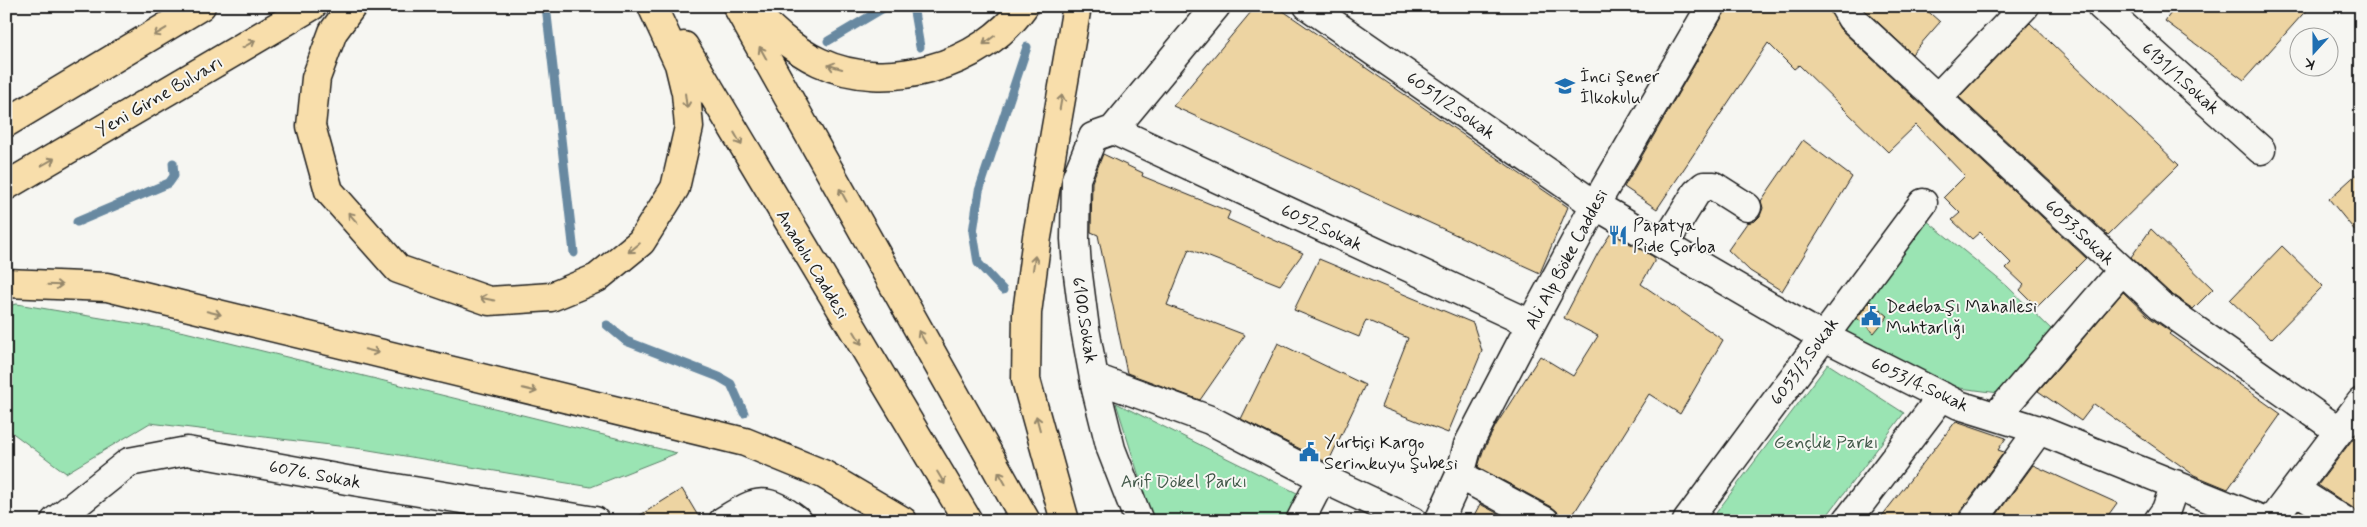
<svg xmlns="http://www.w3.org/2000/svg" width="2367" height="527" viewBox="0 0 2367 527" font-family="Mynerve,sans-serif">
  <rect width="100%" height="100%" fill="#f6f6f2"/>
  <filter id="ink" filterUnits="userSpaceOnUse"><feTurbulence type="fractalNoise" baseFrequency=".02" numOctaves="2"/><feDisplacementMap in="SourceGraphic" scale="10" xChannelSelector="R" yChannelSelector="G"/><feConvolveMatrix kernelMatrix="1 2 1 2 8 2 1 2 1" color-interpolation-filters="sRGB"/></filter>
  <g filter="url(#ink)">
    <path fill="#9ae4b3" stroke="#5b8068" d="M1926,220L2007,286L2055,333L1999,393L1952,387L1835,329Z
      M17,304L185,332L677,453L591,487L363,449L150,423L66,473L6,428V306Z
      M1828,364L1904,413L1823,521H1710Z
      M1116,403L1301,495L1287,521H1153Z"/>
    <g fill="none" stroke-linecap="round" stroke-linejoin="round">
      <path stroke="#6889a1" stroke-width="9" d="M90,6V7
        M546,6L574,253
        M913,6L920,47
        M828,41L887,6
        M77,222L169,183L174,176L173,163
        M1003,290L978,263L973,232L979,191L1027,47
        M607,325L626,341L719,377L731,384L744,413"/>
    </g>
    <path fill="#edd4a2" stroke="#1c1c1c" d="M1256,6H1276L1568,207L1540,273L1173,106Z
      M1727,6H1828L1840,29L2086,258L2037,307L2020,290L2024,285L2006,268L2011,263L1980,232L1972,239L1952,220L1960,213L1944,197L1965,176L1916,125L1888,152L1799,65L1794,69L1768,43L1657,209L1624,187L1724,14Z
      M1868,6H1922L1940,22L1912,54L1865,10Z
      M2176,6H2310L2244,80L2165,21Z
      M2030,23L2179,165L2108,235L1959,97Z
      M1803,140L1852,177L1782,291L1750,271L1728,250L1747,223L1755,221L1760,216L1763,208L1761,201Z
      M1103,154L1143,173L1142,176L1230,212L1227,219L1303,253L1280,285L1189,249L1167,305L1245,335L1200,400L1127,373L1098,235L1091,232L1092,182Z
      M2361,170V238L2329,199Z
      M2151,229L2213,289L2193,309L2170,293L2131,257Z
      M1611,233L1654,257V262L1641,284L1723,340L1680,414L1649,394L1569,521H1561L1559,513L1552,507L1478,467L1483,451L1496,425L1540,356L1573,376L1598,336L1564,318L1598,253Z
      M2282,246L2323,286L2271,339L2230,300Z
      M1319,259L1473,323L1482,351L1448,433L1381,407L1408,338L1366,320L1359,337L1294,310Z
      M2123,292L2149,317L2171,332L2169,334L2281,414L2228,489L2194,475L2094,404L2081,421L2038,391Z
      M1870,301L1888,316L1874,333L1857,318Z
      M1278,343L1365,385L1328,463L1241,419Z
      M1956,421L2006,438L1998,450L2004,452L1960,512L1958,521H1878Z
      M2361,428V521H2360L2359,513L2353,508L2318,485Z
      M2033,465L2117,503L2104,521H1992Z
      M682,489L701,521H631Z
      M1480,504L1512,521H1471Z
      M2299,510L2315,521H2291Z"/>
    <g fill="none" stroke-linecap="round" stroke-linejoin="round">
      <defs>
        <path id="minor" d="M1308,6L1595,205L1807,328L1959,405L2039,430L2265,521
          M1844,6L1851,18L2160,305L2339,431
          M2101,6L2261,150
          M1937,98L2025,6
          M1113,130L1531,324
          M1113,130L1093,137L1076,179L1075,239L1077,267L1085,329L1096,389L1111,449L1139,521
          M1113,130L1216,6
          M1664,245L1696,193L1704,186H1714L1747,207
          M1095,378L1210,420L1322,478
          M1996,416L2122,270
          M1460,475L1545,521
          M2296,490L2345,521
          M55,521L129,462L187,451L347,480L595,521
          M723,521C758,500 764,495 798,521
          M1300,521L1322,478L1413,521
          M1439,521L1460,475L1468,445L1531,324L1595,205L1711,6
          M1687,521L1923,203
          M1847,521L1942,396
          M1973,521L2039,430
          M2158,521L2166,510L2175,484
          M2271,521L2361,402"/>
        <path id="major" d="M6,123L201,6
          M6,186L312,6"/>
        <path id="highway" d="M352,6L333,32L316,78L311,126L329,191L398,269L489,301L551,297L597,278L641,242L675,188L689,127L686,93L679,64L652,6
          M737,6L1026,521
          M748,6C770,28 791,49 819,62C886,94 982,66 1024,6
          M684,46L968,521
          M6,283L107,287L745,442L823,474L903,521
          M1065,521L1026,380L1027,313L1037,237L1077,6"/>
      </defs>
      <use href="#minor" stroke="#1c1c1c" stroke-width="31"/>
      <use href="#major" stroke="#1c1c1c" stroke-width="31"/>
      <use href="#highway" stroke="#1c1c1c" stroke-width="31"/>
      <use href="#minor" stroke="#f6f6f2" stroke-width="28"/>
      <use href="#major" stroke="#f8deab" stroke-width="28"/>
      <use href="#highway" stroke="#f8deab" stroke-width="28"/>
    </g>
    <defs><path id="oneway-shaft" d="M-6 0H5M1.5-3L5.5 0L1.5 3" fill="none" stroke-width="1.6" stroke-linecap="round" stroke-linejoin="round" transform="scale(1.25)"/></defs>
    <g stroke="#95876b">
      <use href="#oneway-shaft" transform="translate(160 32) rotate(149)"/>
      <use href="#oneway-shaft" transform="translate(989 40) rotate(143)"/>
      <use href="#oneway-shaft" transform="translate(249 44) rotate(-30)"/>
      <use href="#oneway-shaft" transform="translate(763 53) rotate(-119)"/>
      <use href="#oneway-shaft" transform="translate(835 67) rotate(-164)"/>
      <use href="#oneway-shaft" transform="translate(686 101) rotate(83)"/>
      <use href="#oneway-shaft" transform="translate(1061 102) rotate(-80)"/>
      <use href="#oneway-shaft" transform="translate(738 139) rotate(60)"/>
      <use href="#oneway-shaft" transform="translate(48 162) rotate(-30)"/>
      <use href="#oneway-shaft" transform="translate(843 195) rotate(-119)"/>
      <use href="#oneway-shaft" transform="translate(353 218) rotate(-131)"/>
      <use href="#oneway-shaft" transform="translate(634 248) rotate(141)"/>
      <use href="#oneway-shaft" transform="translate(1034 263) rotate(-82)"/>
      <use href="#oneway-shaft" transform="translate(55 285) rotate(2)"/>
      <use href="#oneway-shaft" transform="translate(487 299) rotate(-169)"/>
      <use href="#oneway-shaft" transform="translate(214 313) rotate(13)"/>
      <use href="#oneway-shaft" transform="translate(922 337) rotate(-119)"/>
      <use href="#oneway-shaft" transform="translate(858 338) rotate(59)"/>
      <use href="#oneway-shaft" transform="translate(372 351) rotate(14)"/>
      <use href="#oneway-shaft" transform="translate(530 390) rotate(14)"/>
      <use href="#oneway-shaft" transform="translate(1038 423) rotate(-105)"/>
      <use href="#oneway-shaft" transform="translate(941 478) rotate(59)"/>
      <use href="#oneway-shaft" transform="translate(1002 478) rotate(-119)"/>
    </g>
  </g>
  <defs>
    <symbol id="school-bare" viewBox="-9 -9 18 18"><path d="M0-5L7-2L0 1L-7-2ZM-4 1L0 2.5L4 1V4Q0 6-4 4Z" fill="#1f6fb2" stroke="#f6f6f2" stroke-width="2.5" paint-order="stroke"/></symbol>
    <symbol id="restaurant-bare" viewBox="-9 -9 18 18"><path d="M-5-6h1v4h1v-4h1v4h1v-4h1v5L-1.5 .5V6h-2V.5L-5-1ZM5-6V6H3V1.5H1.5Q1.5-4 5-6Z" fill="#1f6fb2" stroke="#f6f6f2" stroke-width="2.5" paint-order="stroke"/></symbol>
    <symbol id="civic-bare" viewBox="-9 -9 18 18"><path d="M-.6-6.5H3V-4.5H.6V-3L4-1V1h2V6H-6V1h2V-1L-.6-3ZM-1.2 2.5V6h2.4V2.5Z" fill="#1f6fb2" stroke="#f6f6f2" stroke-width="2.5" paint-order="stroke"/></symbol>
  </defs>
  <g fill-rule="evenodd">
    <use href="#school-bare" x="1551" y="72" width="28" height="28"/>
    <use href="#restaurant-bare" x="1604" y="221" width="28" height="28"/>
    <use href="#civic-bare" x="1857" y="302" width="28" height="28"/>
    <use href="#civic-bare" x="1295" y="438" width="28" height="28"/>
  </g>
  <g text-anchor="middle" stroke-width="4" stroke-linejoin="round" paint-order="stroke">
    <g font-size="18" fill="#1c1c1c" stroke="#f6f6f2" text-anchor="start">
      <text x="1580" y="82">İnci Şener<tspan x="1580" dy="21">İlkokulu</tspan></text>
      <text x="1633" y="231">Papatya<tspan x="1633" dy="21">Pide Çorba</tspan></text>
      <text x="1886" y="312">Dedebaşı Mahallesi<tspan x="1886" dy="21">Muhtarlığı</tspan></text>
      <text x="1324" y="448">Yurtiçi Kargo<tspan x="1324" dy="21">Serinkuyu Şubesi</tspan></text>
    </g>
    <g font-size="18" fill="#1c1c1c" stroke="#f6f6f2">
      <text transform="translate(2181 78) rotate(42)" y="6">6131/1.Sokak</text>
      <text transform="translate(159 96) rotate(-30)" y="6">Yeni Girne Bulvarı</text>
      <text transform="translate(1451 105) rotate(35)" y="6">6051/2.Sokak</text>
      <text transform="translate(1322 227) rotate(25)" y="6">6052.Sokak</text>
      <text transform="translate(2080 232) rotate(43)" y="6">6053.Sokak</text>
      <text transform="translate(1566 259) rotate(-62)" y="6">Ali Alp Böke Caddesi</text>
      <text transform="translate(813 264) rotate(59)" y="6">Anadolu Caddesi</text>
      <text transform="translate(1085 320) rotate(81)" y="6">6100.Sokak</text>
      <text transform="translate(1804 361) rotate(-54)" y="6">6053/3.Sokak</text>
      <text transform="translate(1920 384) rotate(25)" y="6">6053/4.Sokak</text>
      <text transform="translate(315 474) rotate(10)" y="6">6076. Sokak</text>
    </g>
    <g font-size="18" fill="#425849" stroke="#f6f6f2">
      <text x="1826" y="448">Gençlik Parkı</text>
      <text x="1184" y="487">Arif Dökel Parkı</text>
    </g>
  </g>
  <rect width="2367" height="527" fill="none" stroke="#f6f6f2" stroke-width="25"/>
  <rect x="12" y="12" width="2342" height="502" fill="none" stroke="#1c1c1c" stroke-width="2" filter="url(#ink)"/>
  <g transform="translate(2314 52) rotate(201)"><circle r="24" fill="#f6f6f2" stroke="#9f9f9c"/>
  <path d="M0-4L9 19L0 12L-9 19Z" fill="#1f6fb2"/>
  <text y="-8" font-size="14" font-weight="bold" text-anchor="middle" fill="#1c1c1c">K</text>
  </g>
</svg>
